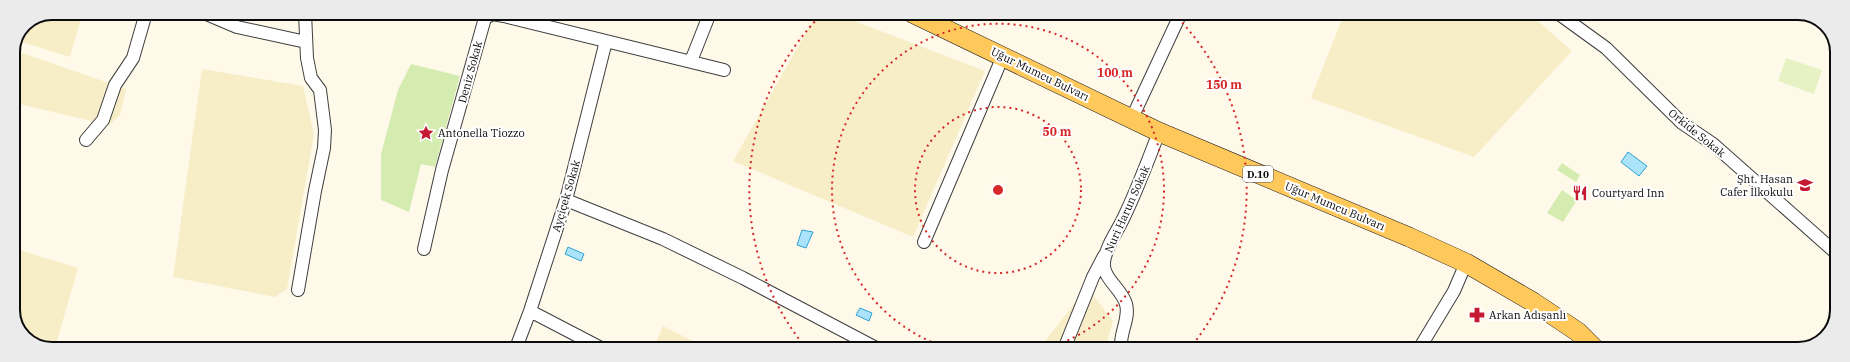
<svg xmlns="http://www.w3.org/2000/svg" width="1850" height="362" viewBox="0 0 1850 362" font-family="'IBM Plex Serif',serif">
  <rect width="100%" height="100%" fill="#fff9ea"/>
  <path fill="#f7eec8" d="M52,13H83L70,57L18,41L25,24Z
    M817,13H834L985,71L913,237L733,161Z
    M1344,14H1530L1572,51L1474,157L1311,98Z
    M14,50L126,89L120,115L109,125L19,104L13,107Z
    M202,69L303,86L314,134L287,289L275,297L173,277Z
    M13,248L78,268L55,348H45L24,337L13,315Z
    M1087,287L1113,321L1105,349H1039Z
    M663,326L709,349H653Z"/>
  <path fill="#d5ecb1" d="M411,64L460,76L435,167L421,164L409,212L381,200V154L398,90Z
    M1562,163L1580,175L1576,182L1557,170Z
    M1562,190L1577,200L1563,222L1547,213Z"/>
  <path fill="#e6f2c4" d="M1786,58L1822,70L1814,94L1778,81Z"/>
  <path fill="#abe4fa" stroke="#2da2d6" d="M1628,152L1647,166L1639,176L1621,162Z
    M802,230L813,232L806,248L797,245Z
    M568,247L584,254L581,261L565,254Z
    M860,308L872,313L869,321L856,315Z"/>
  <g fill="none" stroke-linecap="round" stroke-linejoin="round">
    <defs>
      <path id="street" d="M204,13L237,27L306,42
        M1559,14L1606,48L1682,123L1713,144L1836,253
        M691,61L710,13
        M1132,118L1181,13
        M86,140L103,120L115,85L133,58L146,13
        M566,200L663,239L743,278L878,349
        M924,242L1003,56
        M424,249L442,170L485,18L493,14L504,16L724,70
        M298,290L315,191L324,148L325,130L320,90L311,78L307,58L305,13
        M530,311L603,349
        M516,348L530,311L566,200L606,41
        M1064,349L1093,277L1104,256
        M1126,349L1121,346C1120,332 1130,318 1126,304C1122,289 1102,278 1104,262C1106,246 1117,232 1124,217C1137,190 1148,161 1159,132
        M1419,349L1454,291L1466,263"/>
      <path id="primary" d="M912,13L1159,132L1409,237L1466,263L1533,302L1578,332L1595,349"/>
    </defs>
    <use href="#street" stroke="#3e3e3e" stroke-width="14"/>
    <use href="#primary" stroke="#1c1c1c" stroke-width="20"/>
    <use href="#street" stroke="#fff" stroke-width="12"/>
    <use href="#primary" stroke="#ffc85a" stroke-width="19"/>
  </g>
  <g fill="none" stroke="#d62828" stroke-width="2" stroke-dasharray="2 4">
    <circle cx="998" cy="190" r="83"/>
    <path d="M948 348A166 166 0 1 1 1048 348"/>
    <path d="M806 348A249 249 0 0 1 822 14M1174 14A249 249 0 0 1 1190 348"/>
  </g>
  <defs>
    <symbol id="sight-bare" viewBox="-9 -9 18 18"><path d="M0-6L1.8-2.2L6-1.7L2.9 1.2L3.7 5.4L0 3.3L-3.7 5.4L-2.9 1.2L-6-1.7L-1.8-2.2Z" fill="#c41b32" stroke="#fff" stroke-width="2.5" paint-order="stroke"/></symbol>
    <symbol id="school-bare" viewBox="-9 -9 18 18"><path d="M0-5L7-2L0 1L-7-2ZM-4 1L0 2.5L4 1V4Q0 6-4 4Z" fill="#c41b32" stroke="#fff" stroke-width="2.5" paint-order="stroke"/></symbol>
    <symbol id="restaurant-bare" viewBox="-9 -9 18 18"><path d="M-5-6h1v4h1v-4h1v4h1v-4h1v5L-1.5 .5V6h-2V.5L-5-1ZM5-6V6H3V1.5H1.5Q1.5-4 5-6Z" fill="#c41b32" stroke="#fff" stroke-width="2.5" paint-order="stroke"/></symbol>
    <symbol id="pharmacy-bare" viewBox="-9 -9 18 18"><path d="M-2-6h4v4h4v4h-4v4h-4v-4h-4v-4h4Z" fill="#c41b32" stroke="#fff" stroke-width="2.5" paint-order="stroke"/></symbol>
  </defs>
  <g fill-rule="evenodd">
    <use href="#sight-bare" x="415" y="122" width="22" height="22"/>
    <use href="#school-bare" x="1794" y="174" width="22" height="22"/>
    <use href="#restaurant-bare" x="1569" y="182" width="22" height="22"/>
    <use href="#pharmacy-bare" x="1466" y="304" width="22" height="22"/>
  </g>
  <g text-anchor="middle" stroke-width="4" stroke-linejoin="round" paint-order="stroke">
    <rect fill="#fff" stroke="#545454" stroke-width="1" x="1243" y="166" width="30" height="16" rx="3"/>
    <g font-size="10" font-weight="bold" fill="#0b0b0b">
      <text x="1258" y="178">D.10</text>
    </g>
    <g font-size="11" fill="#0b0b0b" stroke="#fff">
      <text transform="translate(470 72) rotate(-75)" y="4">Deniz Sokak</text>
      <text transform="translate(1040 74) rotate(26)" y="4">Uğur Mumcu Bulvarı</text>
      <text transform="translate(1697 133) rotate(39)" y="4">Orkide Sokak</text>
      <text transform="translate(566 196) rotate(-74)" y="4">Ayçiçek Sokak</text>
      <text transform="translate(1335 206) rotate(23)" y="4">Uğur Mumcu Bulvarı</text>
      <text transform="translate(1127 209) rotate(-66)" y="4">Nuri Harun Sokak</text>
    </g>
    <g font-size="11" fill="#0b0b0b" stroke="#fff" text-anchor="start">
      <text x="438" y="137">Antonella Tiozzo</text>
      <text x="1793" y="183" text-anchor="end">Şht. Hasan<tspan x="1793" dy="13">Cafer İlkokulu</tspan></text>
      <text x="1592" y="197">Courtyard Inn</text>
      <text x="1489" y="319">Arkan Adışanlı</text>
    </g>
  </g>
  <path d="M0 0H1850V362H0ZM52 20H1798A32 32 0 0 1 1830 52V310A32 32 0 0 1 1798 342H52A32 32 0 0 1 20 310V52A32 32 0 0 1 52 20Z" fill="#ebebeb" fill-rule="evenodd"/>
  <path fill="none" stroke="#0b0b0b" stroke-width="2" d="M52 20H1798A32 32 0 0 1 1830 52V310A32 32 0 0 1 1798 342H52A32 32 0 0 1 20 310V52A32 32 0 0 1 52 20Z"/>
  <circle cx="998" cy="190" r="6" fill="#d62828" stroke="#fff" stroke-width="2"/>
  <g font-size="12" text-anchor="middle" font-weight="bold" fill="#d62828" stroke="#fff" stroke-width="4" stroke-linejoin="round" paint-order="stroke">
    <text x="1115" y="77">100 m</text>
    <text x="1224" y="89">150 m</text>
    <text x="1057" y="136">50 m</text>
  </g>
</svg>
